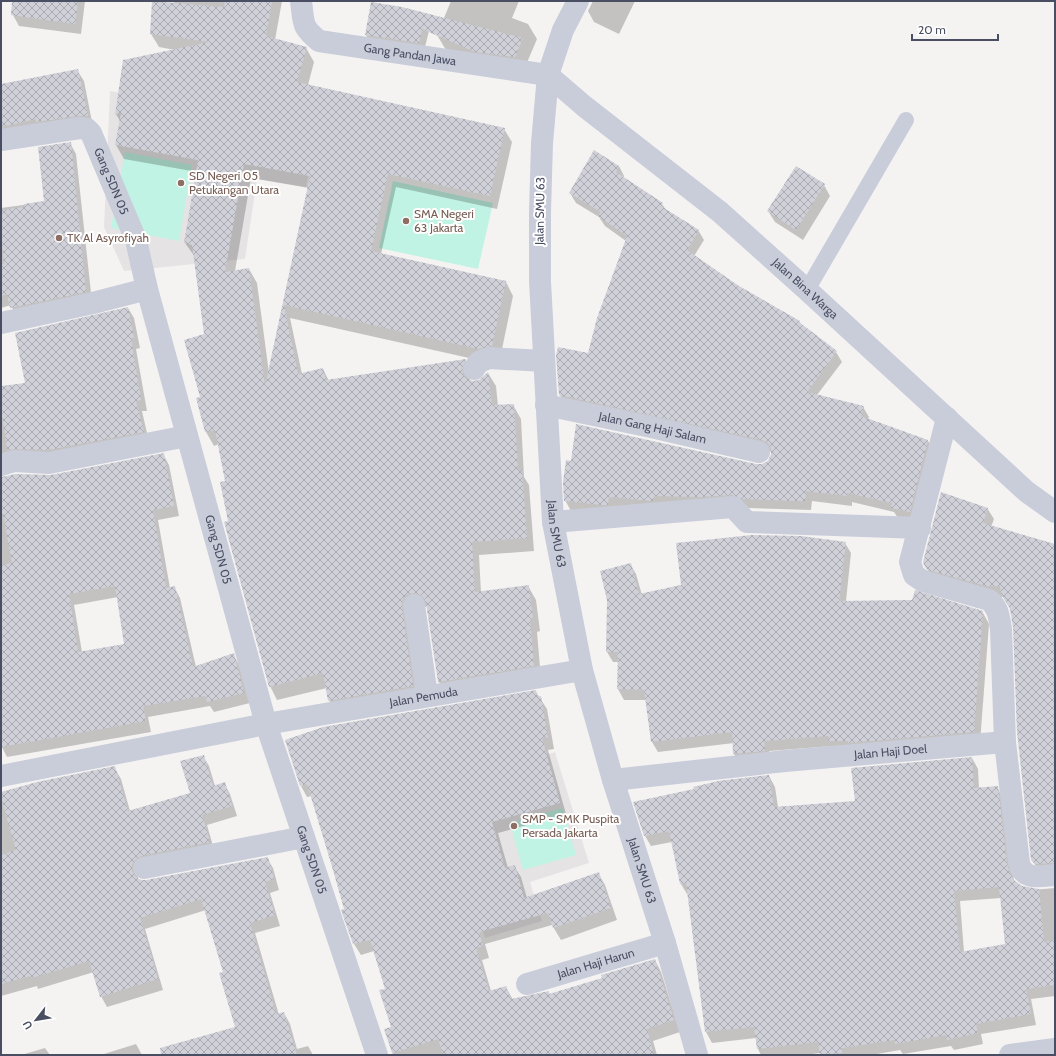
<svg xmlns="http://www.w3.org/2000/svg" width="1056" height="1056" viewBox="0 0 1056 1056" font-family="Cabin,sans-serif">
  <defs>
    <pattern id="building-cross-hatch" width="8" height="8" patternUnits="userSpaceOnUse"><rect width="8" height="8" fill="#cfd0d8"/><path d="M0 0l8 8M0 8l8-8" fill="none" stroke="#aaabb3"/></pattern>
  </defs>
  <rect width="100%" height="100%" fill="#f5f3f2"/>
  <path fill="#e6e3e4" d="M110,91L318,123L306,187L257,179L245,259L124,271L104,227Z
    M555,752L589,863L530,882L542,921L485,938L438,788Z"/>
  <path fill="#c0f3e3" d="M125,152L192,165L179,241L111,228Z
    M393,181L493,203L478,269L379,248Z
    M562,808L576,855L523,870L510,823Z"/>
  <path fill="#0003" fill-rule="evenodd" d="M15,1H85L81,34L19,26L13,15Z
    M175,1H282L275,40L306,48L314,62L308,85L504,129L512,142L497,209L396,187L381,254L506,282L513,296L500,359L487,362L290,318L302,374L323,369L329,381L465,360L473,373L469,381H479L488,373L496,386L498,406L513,405L521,419L524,477L529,485L534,551L479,555L481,593L528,586L536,600L540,631L537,632L541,679L446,695L439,682L428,607L421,606L420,700L337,714L329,700L327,688L277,700L270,686L229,522L226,482L219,444L214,446L206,432L198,398L202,397L205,335L195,257L185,243L197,172L124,159L116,145L120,121L116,114L175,50L159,47L151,34ZM251,178L309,188L269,373L257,283L249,269L235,271Z
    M451,1H519L512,18L528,24L537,39L523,72L446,50L437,35Z
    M593,1H635L619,34L594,22L588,11Z
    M431,23L424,51L371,44L366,35Z
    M77,70L84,81L93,127L1,139V85Z
    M70,143L76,154L92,302L17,318L11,305L1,308V208L45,202Z
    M619,166L624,176L623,178L662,204L666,210L698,230L704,240L694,256L738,287L799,321L802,326L836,352L842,362L817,395L863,407L869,417L868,419L928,441L934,451L915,522L898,518L894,512L852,502V506L812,501L811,510L749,508L571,511L565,500L763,465L769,462L772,452L565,405L560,395L589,354L626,241L605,226L599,217L576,203L570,193Z
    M824,185L830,196L803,240L775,222L768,211Z
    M128,308L134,318L140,348L136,349L147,411H142L149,442L1,466V387L26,384Z
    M163,454L169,465L179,516L158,520L170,588L174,587L180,598L196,667L233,654L239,665L250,703L214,712L210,706L148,717L151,732L7,757L1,745V478L51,476ZM118,597L125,645L82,652L74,605Z
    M987,508L994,519L991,527L1055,555V874L1039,871L1032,860L1014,628L1010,607L1004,597H993L932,578L926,567Z
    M845,543L851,553L846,601L983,613L989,624L980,743L833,746L769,751L771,761L741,764L734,754V743L658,752L652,742L646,700H624L618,689L619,662H613L607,652L630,564L636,574L642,595Z
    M536,692L547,709L554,749L548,750L566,814L498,833L508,868L514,866L521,877L527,898L598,873L605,885L617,920L561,940L552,925L485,944L489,958L482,960L491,991L506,987L513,1000L548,992L550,995L603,979L655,960L661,972L680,1032L653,1041L657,1055H393L386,1029L392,1028L386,989L374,951L361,955L354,944L343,910H345L312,796L307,797L301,786Z
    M203,756L209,766L215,786L224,783L230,794L237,816L207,825L215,853L138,874V879L146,881L267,858L273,868L279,890L270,893L280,926L255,933L279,1015L284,1013L290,1024L297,1049L308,1046L313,1055H176L236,1028L224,973L206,910L145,929L163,990L107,1007L101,996L94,972L38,989L37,986L1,996V803L115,769L121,779L130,811L191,793Z
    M972,758L978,769L979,789L997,787L1003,798L1014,880L1022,887L1032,890L1055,888V996L1031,999L1036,1025L981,1034L983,1044L954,1050L951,1046L903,1054L900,1050L871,1055H821V1053L803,1055H761L758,1049L756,1038L712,1043L706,1032L689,894H687L681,884L672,842L651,846L645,836L769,776L775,787L778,807L856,802ZM1001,898L1006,945L964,952L960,901Z
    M136,1044L142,1055H104V1054Z
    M45,1048L50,1055H21Z"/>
  <path fill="url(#building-cross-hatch)" fill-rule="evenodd" d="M12,1H78L75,24L11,15Z
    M152,1L224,7L225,1H272L266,36L307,47L297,82L505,128L490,196L388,174L371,251L506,281L492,346L478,349L284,305L298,374L323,368L326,380L466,359L462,368L463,375L467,379L473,381L479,380L488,372L492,405L514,404L518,470H522L527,538L472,542L475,592L529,585L533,618H530L534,666L438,682L426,603L424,598L419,594L413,593L406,595L402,601V606L413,686L328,701L323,673L269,687L224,522L228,521L220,482L225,481L215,430L205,432L196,398L200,397L184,340L204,334L192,245L184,243L198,160L115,145L121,113L115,115L123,60L209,42L150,34ZM244,164L310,176L265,386L249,268L225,272Z
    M371,2L402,7L523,38L515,57L475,52L422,29L419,43L365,35Z
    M78,69L88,116H78L36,122V119L1,127V84Z
    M71,142L86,292L10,308L7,294L1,296V265L4,264L1,236V210L25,207L24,204L44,201L38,147Z
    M594,150L619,166L616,172L663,203L661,206L699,230L687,250L739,286L800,321L799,322L837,351L807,392L864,406L861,416L928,440L910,512L891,508L892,503L847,493V496L806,491L805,501L742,499L732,495L699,497L654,496L653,501L609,497L608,505H603L564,501L563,482L566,460L571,461L576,424L756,464H762L768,461L771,454V449L768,443L762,440L559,395L556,355L558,347L588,353L597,318L627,236L598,216L601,212L569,193Z
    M796,166L825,184L796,230L767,211Z
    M128,307L134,338H131L141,400L136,401L144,432L48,450L15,449L7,450L1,409V386L25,383L15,333Z
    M164,453L174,506L153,510L166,588L175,586L193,667L234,653L244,693L207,702L205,696L143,706L146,721L1,747V565L12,563L3,515H1V477L16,474L51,475ZM115,586L124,644L78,652L69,594Z
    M941,492L988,508L983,523L1055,544V863L1035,864L1031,860L1017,732L1013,627L1010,609L1001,594L1000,586H986L928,570L925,567L923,562Z
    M752,535L801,536L846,542L839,601L912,600L915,590L983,611L974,732L848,743V741H828L829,736L764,741L765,751L733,754L732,732L651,742L644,690L617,689L618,652H606L607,600L600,571L631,563L639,594L681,585L676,543Z
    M536,690L537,697L541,696L548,738H542L560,803L492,822L505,868L515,865L524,898L599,872L611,908L553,928L548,913L479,932L483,946L476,948L489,991L506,986L511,999L549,991V994L602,978L601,975L655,959L674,1020L647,1029L654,1055H443L438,1039L392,1053L384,1029L391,1027L379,990L385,989L370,940L353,944L341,910L344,909L333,870L307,784L300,786L285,740L323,727Z
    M204,755L213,786L225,782L232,806L202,815L210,842L141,856L136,859L132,864V871L135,876L140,880H146L268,857L274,879L265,882L275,915L250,923L276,1014L284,1012L297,1055H161L160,1048L235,1027L219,973L223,972L201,899L140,918L158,979L100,997L89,961L31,978L30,976L1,984V855L16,850L1,799V792L37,782L115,766L128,811L190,793L180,761Z
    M972,757L974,788L998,786L1007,864L1010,874L1015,881L1022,886L1039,889L1044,942L1055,940V985L1026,989L1031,1014L976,1024L978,1033L947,1040L946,1035L895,1044V1040L842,1048V1053L828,1055H820L818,1042L757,1049L754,1027L705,1032L686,883L680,884L669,831L644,836L633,802L694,789L693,787L718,781L769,775L774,807L855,801L851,768ZM999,887L1005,944L960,952L954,891Z"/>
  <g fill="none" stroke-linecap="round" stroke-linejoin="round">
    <path stroke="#c9cdda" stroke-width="16" d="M807,290L906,120"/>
    <g stroke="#c9cdda" stroke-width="22">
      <path id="s1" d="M301,1C304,24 301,26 319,41L548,75L584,106L720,212L807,290L1027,492L1055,512"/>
      <path id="s2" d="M1,140L80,128L87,129L91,133L136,240L147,289L266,724L377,1055"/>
      <path d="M1,323L93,303L147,289"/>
      <path d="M474,369L479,362L489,358L544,361"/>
      <path id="s3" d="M546,405L651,427L759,452"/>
      <path d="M947,418L910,562L914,575L923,581L989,600C999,608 999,618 1001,629L1005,742L1019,863C1024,881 1040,876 1055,875"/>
      <path d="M1,465L14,461L49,463L187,436"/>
      <path d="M553,522L733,507L747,522L920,528"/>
      <path d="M414,605L427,696"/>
      <path id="s4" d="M1,776L266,724L582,670"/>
      <path id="s5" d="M613,780L785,761L1005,742"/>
      <path d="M144,868L304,837"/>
      <path id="s6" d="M527,984L665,943"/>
    </g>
    <g stroke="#c9cdda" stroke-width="22">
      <path id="s7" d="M578,1L563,30L548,75L542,143L540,212V281L553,522L582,670L613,780L665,943L697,1055"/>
      <path d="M1010,1055L1055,1049"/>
    </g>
  </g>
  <g fill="#8d6e63" stroke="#fff" stroke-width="1.5">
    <circle cx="181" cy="183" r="4"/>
    <circle cx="406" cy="221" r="4"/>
    <circle cx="59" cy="238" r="4"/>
    <circle cx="514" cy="826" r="4"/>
  </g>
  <g text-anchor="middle" stroke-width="4" stroke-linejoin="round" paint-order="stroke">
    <g font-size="12" fill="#494e62" stroke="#fff">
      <text dy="4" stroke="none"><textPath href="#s1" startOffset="138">Gang Pandan Jawa</textPath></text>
      <text dy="4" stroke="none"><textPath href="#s2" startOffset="145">Gang SDN 05</textPath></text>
      <text transform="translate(540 211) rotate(-89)" y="4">Jalan SMU 63</text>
      <text dy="4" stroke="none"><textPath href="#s1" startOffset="612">Jalan Bina Warga</textPath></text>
      <text dy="4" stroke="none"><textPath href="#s3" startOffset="109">Jalan Gang Haji Salam</textPath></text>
      <text dy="4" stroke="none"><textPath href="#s7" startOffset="540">Jalan SMU 63</textPath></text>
      <text dy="4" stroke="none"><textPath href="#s2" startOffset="529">Gang SDN 05</textPath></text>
      <text dy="4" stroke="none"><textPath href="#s4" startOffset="430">Jalan Pemuda</textPath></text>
      <text dy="4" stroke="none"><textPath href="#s5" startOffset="279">Jalan Haji Doel</textPath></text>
      <text dy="4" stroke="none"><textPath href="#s2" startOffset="853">Gang SDN 05</textPath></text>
      <text dy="4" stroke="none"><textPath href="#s7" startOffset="888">Jalan SMU 63</textPath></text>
      <text dy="4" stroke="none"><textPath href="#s6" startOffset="72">Jalan Haji Harun</textPath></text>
    </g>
    <g font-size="12" fill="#785e54" stroke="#fff" text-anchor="start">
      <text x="189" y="180">SD Negeri 05<tspan x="189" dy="14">Petukangan Utara</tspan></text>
      <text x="414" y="218">SMA Negeri<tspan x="414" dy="14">63 Jakarta</tspan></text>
      <text x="67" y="242">TK Al Asyrofiyah</text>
      <text x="522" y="823">SMP - SMK Puspita<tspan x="522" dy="14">Persada Jakarta</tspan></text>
    </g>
  </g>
  <rect width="1056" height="1056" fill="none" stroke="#494e62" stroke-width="4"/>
  <g transform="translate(36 1020) rotate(239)" stroke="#ffffff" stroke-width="3" paint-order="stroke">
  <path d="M0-3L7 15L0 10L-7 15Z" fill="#494e62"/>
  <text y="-6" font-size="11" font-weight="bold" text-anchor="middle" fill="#494e62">U</text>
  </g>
  <path d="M912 34v6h86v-6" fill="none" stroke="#494e62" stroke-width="2"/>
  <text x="918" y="34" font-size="12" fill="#494e62" stroke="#ffffff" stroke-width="3" paint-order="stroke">20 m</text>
</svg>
